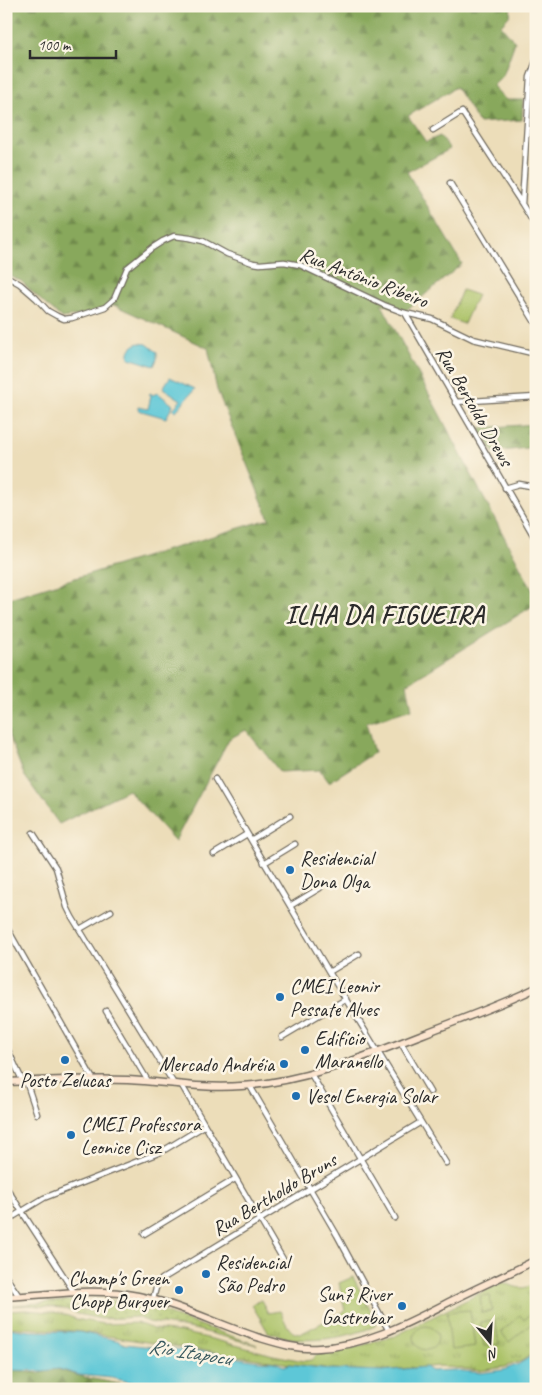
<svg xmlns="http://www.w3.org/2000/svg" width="542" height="1395" viewBox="0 0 542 1395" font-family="Caveat,sans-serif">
  <defs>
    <pattern id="grass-dots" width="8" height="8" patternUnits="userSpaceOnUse" patternTransform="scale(1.25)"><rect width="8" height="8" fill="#abc267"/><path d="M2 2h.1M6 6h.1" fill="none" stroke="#8b9e55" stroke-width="1.8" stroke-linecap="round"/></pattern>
    <pattern id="forest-firs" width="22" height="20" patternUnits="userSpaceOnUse" patternTransform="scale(1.25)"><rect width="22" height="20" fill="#88a85c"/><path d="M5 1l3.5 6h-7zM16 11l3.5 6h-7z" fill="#6f894c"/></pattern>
    <pattern id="park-tufts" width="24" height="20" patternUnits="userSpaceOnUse" patternTransform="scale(1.25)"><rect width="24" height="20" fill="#abc267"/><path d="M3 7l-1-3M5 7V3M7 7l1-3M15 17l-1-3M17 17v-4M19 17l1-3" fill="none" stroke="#8b9e55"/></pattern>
  </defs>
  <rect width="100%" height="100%" fill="#fcf5e5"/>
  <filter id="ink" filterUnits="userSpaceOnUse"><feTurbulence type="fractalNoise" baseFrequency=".02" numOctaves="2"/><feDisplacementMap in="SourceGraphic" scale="10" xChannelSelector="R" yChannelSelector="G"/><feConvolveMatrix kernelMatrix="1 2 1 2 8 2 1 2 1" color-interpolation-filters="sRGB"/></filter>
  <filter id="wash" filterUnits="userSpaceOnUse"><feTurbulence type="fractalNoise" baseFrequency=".0096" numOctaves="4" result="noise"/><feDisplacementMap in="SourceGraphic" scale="20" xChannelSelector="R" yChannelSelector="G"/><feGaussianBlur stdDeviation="1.12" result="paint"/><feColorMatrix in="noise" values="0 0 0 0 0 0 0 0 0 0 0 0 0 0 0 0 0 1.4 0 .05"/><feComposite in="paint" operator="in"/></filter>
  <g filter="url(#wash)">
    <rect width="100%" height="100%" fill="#ecddb9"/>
    <path fill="url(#grass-dots)" stroke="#6b7649" d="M73,1300L72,1303C79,1312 94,1312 104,1310L109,1304L107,1300L124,1302L154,1309L257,1345L194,1329L149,1322L137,1317L101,1319L78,1314L62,1308L28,1305L6,1306Z"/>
    <path fill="url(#forest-firs)" stroke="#5a6a44" d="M6,6H511L510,15L501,25L515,42L503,76L493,86L506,100H523L522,120L479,123L456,87L408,116L426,142L440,136L450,149L407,172L462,264L404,312L381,303L536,597V604L407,684L412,709L366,723L374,753L329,782L320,770L280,772L246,730L229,739L175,841L128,790L59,824L24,775L6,728V599L269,519L217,390L208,348L114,305L95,313L62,318L46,305L21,281L6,274Z
      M536,424V447L493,452L479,428Z
      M10,1368L27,1372L38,1373L53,1368L83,1377L146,1389H6V1369Z"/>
    <path fill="url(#park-tufts)" stroke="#6b7649" d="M353,1277L376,1321L375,1326C353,1336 319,1342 295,1339C286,1338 277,1335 268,1332L252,1305L261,1300L268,1313L280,1311C285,1320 288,1334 300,1334L345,1311L339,1283Z
      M502,1282C519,1288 520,1291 536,1283V1351L522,1361L504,1367L480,1371L440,1366L376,1371L332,1369L290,1364L75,1331L6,1327V1311L27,1310L60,1313L76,1319L104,1324L137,1323L153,1329L181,1332L216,1340L273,1355L304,1361L311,1360L318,1354L349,1349L395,1336Z"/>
    <path fill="#abc267" stroke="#6b7649" d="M462,290L477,295L464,324L450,319Z
      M490,1295L492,1311L482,1313L480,1296Z
      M470,1310L475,1347L451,1350L447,1312Z
      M531,1314L536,1320L509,1342L501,1332L520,1315L524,1320Z
      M495,1320L499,1344L484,1346L480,1322Z
      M414 1338a12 12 0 1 1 24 0a12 12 0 1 1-24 0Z"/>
    <path fill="#5dc7d7" stroke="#447981" d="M139,343L147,344L157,352V359L154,366L129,358C128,350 131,346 139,343Z
      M170,377L195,389L176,411L173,409L181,400L163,388Z
      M151,393L152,395L158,393L173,405L166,418L138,410V407L148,409L151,396L149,394Z
      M6,1328L30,1331L79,1332L120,1341L124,1344L202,1352L257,1361L274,1362L284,1366L289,1364L329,1369L382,1371L426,1367L432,1371L454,1370L481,1373L503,1370L519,1364L536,1353V1389H175L174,1386L172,1385L171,1386L164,1385L163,1388H157L112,1378L79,1375L59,1369L43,1371L6,1370Z"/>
  </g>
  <g filter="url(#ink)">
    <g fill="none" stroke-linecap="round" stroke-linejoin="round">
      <defs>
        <path id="minor" d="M536,61L530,77L522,204L536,227
          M433,130L462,112L522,204
          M450,183L536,324
          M6,276L20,284L36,298L48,311L57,316L64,319L72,318L105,307L114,299L127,268L152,248L163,241L174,236L190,238L203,241L227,254L253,263L260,264L284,262L300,265L384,305L405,313L432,319L473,339L536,354
          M405,313L536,540
          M455,402L536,397
          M505,488L519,484L536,487
          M215,779L329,972L446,1163
          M33,833L56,868L67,907L72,917L174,1084
          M251,840L290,816
          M214,854L247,834
          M264,863L295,844
          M290,906L320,888
          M6,926L93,1079
          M80,929L111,911
          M329,972L359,954
          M106,1011L148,1081
          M282,1037L346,999
          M401,1043L430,1092
          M6,1046L23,1082
          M311,1074L395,1218
          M26,1081L37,1114
          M181,1084L284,1261
          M250,1086L337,1235L389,1331
          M6,1187L74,1292
          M6,1221L44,1198L161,1152L204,1126
          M144,1234L235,1179
          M6,1277L19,1296
          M153,1299L157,1284L162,1279L421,1122"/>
        <path id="secondary" d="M6,1082C47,1081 87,1078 128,1080C166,1082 203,1089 241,1086C305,1082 364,1057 423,1034C461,1019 499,1006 536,988
          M6,1297C50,1295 95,1287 138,1296C179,1304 217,1324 257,1337C277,1343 298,1350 319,1348C366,1346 410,1322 451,1301C479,1287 508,1274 536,1260"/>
      </defs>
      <use href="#minor" stroke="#6f695d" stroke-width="7"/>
      <use href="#secondary" stroke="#6f695d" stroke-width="9"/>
      <use href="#minor" stroke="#fff" stroke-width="4.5"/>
      <use href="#secondary" stroke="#fce5cf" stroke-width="6"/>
    </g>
  </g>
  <g fill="#1f6fb2" stroke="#fcf5e5" stroke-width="2">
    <circle cx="290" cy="870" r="5"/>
    <circle cx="280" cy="997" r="5"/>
    <circle cx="305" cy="1050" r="5"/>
    <circle cx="65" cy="1060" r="5"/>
    <circle cx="284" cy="1064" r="5"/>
    <circle cx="296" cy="1096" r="5"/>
    <circle cx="71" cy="1135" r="5"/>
    <circle cx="206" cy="1274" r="5"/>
    <circle cx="179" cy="1290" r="5"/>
    <circle cx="402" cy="1306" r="5"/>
  </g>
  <g text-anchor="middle" stroke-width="5" stroke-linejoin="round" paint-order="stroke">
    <g font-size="20" fill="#2b2b2b" stroke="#fcf5e5">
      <text transform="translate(364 277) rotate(21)" y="7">Rua Antônio Ribeiro</text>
      <text transform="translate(475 406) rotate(60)" y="7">Rua Bertoldo Drews</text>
      <text transform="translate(274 1194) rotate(-31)" y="7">Rua Bertholdo Bruns</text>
    </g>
    <g font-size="20" fill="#2b2b2b" stroke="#fcf5e5" text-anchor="start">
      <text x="300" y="865">Residencial<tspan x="300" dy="23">Dona Olga</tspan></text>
      <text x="290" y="993">CMEI Leonir<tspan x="290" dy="23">Pessate Alves</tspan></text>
      <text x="315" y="1045">Edifício<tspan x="315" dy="23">Maranello</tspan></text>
      <text x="274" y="1071" text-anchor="end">Mercado Andréia</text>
      <text x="65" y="1087" text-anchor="middle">Posto Zelucas</text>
      <text x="306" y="1103">Vesol Energia Solar</text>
      <text x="81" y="1131">CMEI Professora<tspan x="81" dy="23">Leonice Cisz</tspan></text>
      <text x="216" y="1269">Residencial<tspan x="216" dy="23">São Pedro</tspan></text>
      <text x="169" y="1285" text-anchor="end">Champ's Green<tspan x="169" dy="23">Chopp Burguer</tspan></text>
      <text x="392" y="1301" text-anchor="end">Sun7 River<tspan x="392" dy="23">Gastrobar</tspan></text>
    </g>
    <g font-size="21" font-style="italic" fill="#3a5a5f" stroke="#fcf5e5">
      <text transform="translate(190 1352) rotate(9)" y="7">Rio Itapocu</text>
    </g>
    <g font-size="25" font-weight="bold" letter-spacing="1" fill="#2b2b2b" stroke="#fcf5e5">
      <text x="385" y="623">ILHA DA FIGUEIRA</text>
    </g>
  </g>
  <rect width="542" height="1395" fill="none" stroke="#fcf5e5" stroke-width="25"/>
  <g transform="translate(490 1342) rotate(162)" stroke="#fcf5e5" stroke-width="4" paint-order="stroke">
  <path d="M0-4L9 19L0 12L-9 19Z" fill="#2b2b2b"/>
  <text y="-8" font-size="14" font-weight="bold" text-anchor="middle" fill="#2b2b2b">N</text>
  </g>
  <path d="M30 50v8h86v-8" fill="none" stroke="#2b2b2b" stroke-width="2.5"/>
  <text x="38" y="50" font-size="15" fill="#2b2b2b" stroke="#fcf5e5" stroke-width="4" paint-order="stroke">100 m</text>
</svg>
